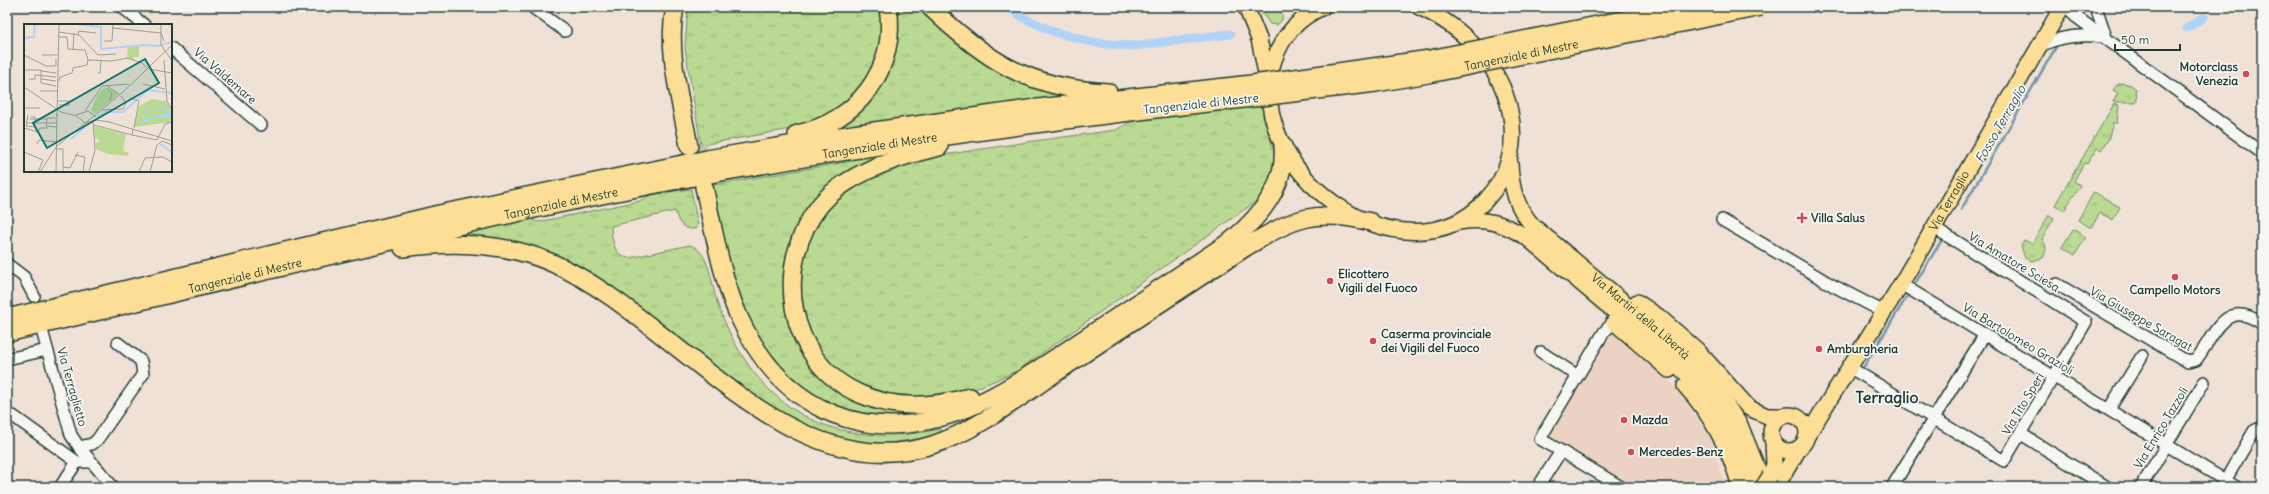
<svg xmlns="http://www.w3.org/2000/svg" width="2269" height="494" viewBox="0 0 2269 494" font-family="Delius,sans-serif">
  <defs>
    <pattern id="grass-tufts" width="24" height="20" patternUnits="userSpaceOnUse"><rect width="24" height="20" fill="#bad992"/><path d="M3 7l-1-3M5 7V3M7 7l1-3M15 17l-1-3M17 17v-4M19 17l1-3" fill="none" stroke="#9fbb7e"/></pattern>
  </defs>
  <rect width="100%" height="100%" fill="#f0e1d6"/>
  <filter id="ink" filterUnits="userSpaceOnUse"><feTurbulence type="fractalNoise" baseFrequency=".025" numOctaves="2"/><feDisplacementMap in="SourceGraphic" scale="8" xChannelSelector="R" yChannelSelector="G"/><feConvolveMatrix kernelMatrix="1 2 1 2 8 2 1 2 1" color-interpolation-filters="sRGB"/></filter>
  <g filter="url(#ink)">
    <path fill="#ecd2c2" d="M1609,333H1614L1675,386L1710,437L1726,487H1629L1544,435Z"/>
    <path fill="url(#grass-tufts)" stroke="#6c8b63" d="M688,7H882L883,45L863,90L814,125L701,145L685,48Z
      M890,7H926L949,29L1071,96L839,129L837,127L870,94Z
      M1257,7C1267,7 1285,4 1282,20L1277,25L1270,24Z
      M2123,83L2131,85L2136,89L2137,102H2113L2118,93L2113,90L2117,85Z
      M2114,104L2119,105L2117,123H2113L2108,140L2101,150L2097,148L2087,164L2084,163L2074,181L2080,185L2064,211L2055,205Z
      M1262,105C1268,144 1290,165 1258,200L1017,371L968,392L937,400L865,393L815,354L793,277L817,212L865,176L932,153L937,156L1041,140L1116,130L1132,121Z
      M884,152V157L846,178L786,276L830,380L926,408L908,417L857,416L797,388L745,322L708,186L852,161V158Z
      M691,189L698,226L695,229C682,230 678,222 675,211L611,226C612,238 613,256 629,258L690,245C711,252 711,286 718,305C756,410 832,452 940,429L942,435L870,446L796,425L610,293L457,236V234L525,217L538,222L639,201L653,194Z
      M2094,192L2120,207L2113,220L2100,213L2091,228L2078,220Z
      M2049,215L2054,218L2042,239C2047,246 2047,250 2043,258L2031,261L2025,258L2021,246L2024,240L2032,244Z
      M2073,229L2086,237L2075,255L2062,247Z"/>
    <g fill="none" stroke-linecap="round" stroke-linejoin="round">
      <path stroke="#7597aa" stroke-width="2.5" d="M1961,210L2056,47
        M1913,287L1943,238
        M1863,368L1909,293"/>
      <path stroke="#afd3f8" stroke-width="9" d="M1008,7L1024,18L1054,32L1097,43L1132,46L1230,34
        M2187,28L2204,17"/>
      <path stroke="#c6c0b6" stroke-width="17" stroke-dasharray="17 8" stroke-linecap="butt" d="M698,145L703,175"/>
      <defs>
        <path id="minor" d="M122,7L144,25
          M532,7L565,31
          M2068,7L2075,16L2262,153
          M2096,7L2106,37
          M2039,47C2059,36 2079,34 2102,37
          M171,48L261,125
          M1722,220L1832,285L1884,312
          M7,264L24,277L34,296
          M1901,284L2236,487
          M2057,284L2188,362L2196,360C2215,335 2225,297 2262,324
          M43,334L71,435L79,447L113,487
          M1541,352L1578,376
          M7,359L47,350
          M1849,367L2004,461L2086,322L1933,227
          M2109,409L2142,356
          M13,416L77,462H91
          M2021,434L2107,487
          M79,447L92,444L97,440L143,374L141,361L118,343
          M1561,451L1540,439L1604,332L1614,322
          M2222,486L2254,431L2262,427
          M60,487L77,462
          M1538,487L1561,451L1621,487
          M1892,487L1985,334
          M2141,487L2204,382"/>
        <g id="major">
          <path d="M1246,7L1259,39L1267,78"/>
          <path d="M1323,7C1298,18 1283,35 1274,60C1239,169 1403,289 1485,201C1509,176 1517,144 1510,111C1500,64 1462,26 1419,7"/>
          <path id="s1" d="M1510,163C1511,188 1516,207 1533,226L1672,342L1706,375L1740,425L1765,487"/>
          <path d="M1460,222C1485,217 1505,224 1526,237L1664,353L1693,380L1713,405L1730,432L1752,487"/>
          <path d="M1637,302L1659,317L1697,350L1749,408L1767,416H1781"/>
          <path d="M1614,322L1669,370"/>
          <path d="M1685,386C1710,413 1731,451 1740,487"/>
          <circle cx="1789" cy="433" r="18"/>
          <path id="s2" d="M1807,436L1901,284L2062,7"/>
          <path d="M1770,476L1774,464L1773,442"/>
          <path d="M1776,487L1800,447"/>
        </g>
        <g id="highway">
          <path d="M675,7C666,52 681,102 689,146"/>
          <path d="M930,7C985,60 1029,89 1108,92"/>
          <path d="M797,134C857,122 898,69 888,7"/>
          <path d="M939,147C900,156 848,172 821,204C772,263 786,362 860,394C896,410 933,407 970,397"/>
          <path d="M704,187C714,231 721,276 739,317C783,413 870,449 968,408C1014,388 1054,358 1096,331C1141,301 1187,270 1232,240C1261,216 1287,185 1283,146"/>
          <path d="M403,248C453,241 503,242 550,262C672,313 785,491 932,445C978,430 1018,398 1057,372C1120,329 1183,288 1246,247C1294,218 1315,208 1371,222"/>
          <path d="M7,318L439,214L707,159L853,134L1029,109L1252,84"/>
          <path id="s3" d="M7,333C212,285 416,232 622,191C830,149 1041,121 1253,98"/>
        </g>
      </defs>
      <use href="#minor" stroke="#1f3d34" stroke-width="14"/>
      <use href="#major" stroke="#1f3d34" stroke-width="18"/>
      <use href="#highway" stroke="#1f3d34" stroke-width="20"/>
      <use href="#minor" stroke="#f6f6f2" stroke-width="11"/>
      <use href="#major" stroke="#fcde96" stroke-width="15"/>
      <use href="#highway" stroke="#fcde96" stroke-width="17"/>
      <defs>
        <path id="major-bridge" d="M1763,487L1770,476"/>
        <g id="highway-bridge">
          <path d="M1252,84L1430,59L1686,7"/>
          <path id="s4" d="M1253,98L1376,83L1434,73L1761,7"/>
        </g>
      </defs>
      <use href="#major-bridge" stroke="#1f3d34" stroke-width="18" stroke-linecap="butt"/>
      <use href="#highway-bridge" stroke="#1f3d34" stroke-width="20" stroke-linecap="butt"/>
      <use href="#major-bridge" stroke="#fcde96" stroke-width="15"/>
      <use href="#highway-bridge" stroke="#fcde96" stroke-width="17"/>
    </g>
  </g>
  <g fill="#d1495b" stroke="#f6f6f2" stroke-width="1.5">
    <circle cx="2246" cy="74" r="4"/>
    <path d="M1800 212h4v4h4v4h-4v4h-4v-4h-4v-4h4z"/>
    <circle cx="2175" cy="277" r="4"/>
    <circle cx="1330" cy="281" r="4"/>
    <circle cx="1373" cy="341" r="4"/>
    <circle cx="1819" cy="349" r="4"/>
    <circle cx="1624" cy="420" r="4"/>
    <circle cx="1631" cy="452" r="4"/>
  </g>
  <g text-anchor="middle" stroke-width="3.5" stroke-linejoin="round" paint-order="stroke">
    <g font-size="12" fill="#1f3d34" stroke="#f6f6f2">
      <text dy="4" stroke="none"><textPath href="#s4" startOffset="272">Tangenziale di Mestre</textPath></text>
      <text transform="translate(225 76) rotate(41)" y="4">Via Valdemare</text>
      <text transform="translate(1201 104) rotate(-6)" y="4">Tangenziale di Mestre</text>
      <text dy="4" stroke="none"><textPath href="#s3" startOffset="893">Tangenziale di Mestre</textPath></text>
      <text dy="4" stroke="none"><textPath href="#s2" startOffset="275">Via Terraglio</textPath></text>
      <text dy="4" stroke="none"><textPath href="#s3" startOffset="569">Tangenziale di Mestre</textPath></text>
      <text transform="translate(2014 262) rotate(31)" y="4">Via Amatore Sciesa</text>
      <text dy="4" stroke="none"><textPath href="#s3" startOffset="245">Tangenziale di Mestre</textPath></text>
      <text dy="4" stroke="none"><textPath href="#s1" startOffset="209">Via Martiri della Libertà</textPath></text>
      <text transform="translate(2141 319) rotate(30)" y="4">Via Giuseppe Saragat</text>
      <text transform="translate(2018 339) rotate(31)" y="4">Via Bartolomeo Grazioli</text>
      <text transform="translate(72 387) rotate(74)" y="4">Via Terraglietto</text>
      <text transform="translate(2023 404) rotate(-59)" y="4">Via Tito Speri</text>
      <text transform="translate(2161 428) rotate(-59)" y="4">Via Enrico Tazzoli</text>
    </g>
    <g font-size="12" font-weight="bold" fill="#1f3d34" stroke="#f6f6f2" text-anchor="start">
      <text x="2238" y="71" text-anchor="end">Motorclass<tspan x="2238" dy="14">Venezia</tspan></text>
      <text x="1811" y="222">Villa Salus</text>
      <text x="1338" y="278">Elicottero<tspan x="1338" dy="14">Vigili del Fuoco</tspan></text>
      <text x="2175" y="294" text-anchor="middle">Campello Motors</text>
      <text x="1381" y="338">Caserma provinciale<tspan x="1381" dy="14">dei Vigili del Fuoco</tspan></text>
      <text x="1827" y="353">Amburgheria</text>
      <text x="1632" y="424">Mazda</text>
      <text x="1639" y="456">Mercedes-Benz</text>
    </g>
    <g font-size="13" font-style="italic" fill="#3c5b5b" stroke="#f6f6f2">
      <text transform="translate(2000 124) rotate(-60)" y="5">Fosso Terraglio</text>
    </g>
    <g font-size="16" font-weight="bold" fill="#1f3d34" stroke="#f6f6f2">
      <text x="1887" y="403">Terraglio</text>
    </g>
  </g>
  <g transform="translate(24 24)">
    <rect width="148" height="148" fill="#f0e1d6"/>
    <path d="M81,63L95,70L70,90L67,86L74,70Z" fill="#bad992"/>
    <path d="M70,102L93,108L94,111L95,108L102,110L99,127L105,129L104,132L84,130L72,125L71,119L75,118V115H71Z" fill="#bad992"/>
    <path d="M128,75L142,77L148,87V98L110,103L115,82Z" fill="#bad992"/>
    <path d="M115,21V33H110L109,36L103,34L104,22Z" fill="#bad992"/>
    <path d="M139,81L147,90L146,94L135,93L118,99L120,86ZM137,82L143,90L120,95L121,86Z" fill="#afd3f8" fill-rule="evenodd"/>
    <path fill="none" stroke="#afd3f8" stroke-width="2" d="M53,0L77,3V25L120,21L134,22L148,18M0,14L10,13L11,0M73,93L82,88H99L124,66L148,69M47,115L61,103M136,120L148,128"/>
    <path fill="none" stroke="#9c9f95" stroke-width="1" d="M137,0V21L148,37M89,4L137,9L140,17M35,8L55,11L74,31L92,30M54,11L55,7L72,9M35,13H43L44,25L61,26L64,36M80,17H88L89,0M49,26L50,9M0,31L22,42H32V35M18,31H33M140,36L143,77L148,86M125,45L148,49M0,46H17V59L32,62M17,47L32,49M74,49H76L77,37M5,55H11V51L32,53M17,55L32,57M35,57L36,53L48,49L49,44L63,41L64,36L88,37L103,34L118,39L123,44M119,60L141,65M83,62L95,70M0,63L37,88L53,92L61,99L72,96L85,98L148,117M83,64L88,69L86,77M16,67H34M106,74L115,77L110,104M34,77H45V81H35M0,84H16M78,86L99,85L102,79L97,72M61,87L78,62L105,60M4,91L2,102L11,103V93H7M52,91L64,87L72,93M33,92L35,0M6,95H23M3,99H33M70,101L108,111M32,103L22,102L23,94H32M0,104L14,108L16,104H24M109,105L108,111L133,116L141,100L148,98M13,120L15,116L33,118M33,125H39V148M0,128L19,136L14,148M51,131L61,133L59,148M39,143L46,144L54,128M16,148L32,123L99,68L148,21M32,148L33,90M65,148L71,126L69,97M115,148L121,134L139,133L148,138M126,148L133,121L138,117L148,121"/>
    <path fill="#0f766e" fill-opacity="0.15" stroke="#0f766e" stroke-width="2" d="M121,35L135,59L23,124L9,99Z"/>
    <rect width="148" height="148" fill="none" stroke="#1f3d34" stroke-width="2"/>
  </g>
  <rect width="2269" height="494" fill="none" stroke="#f6f6f2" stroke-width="24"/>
  <rect x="12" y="12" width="2245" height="470" fill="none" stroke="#1f3d34" stroke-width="1.5" filter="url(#ink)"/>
  <path d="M2115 44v6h65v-6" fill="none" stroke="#1f3d34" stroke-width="2"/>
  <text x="2121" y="44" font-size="12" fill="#1f3d34" stroke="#f6f6f2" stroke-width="3" paint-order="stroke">50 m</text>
</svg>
